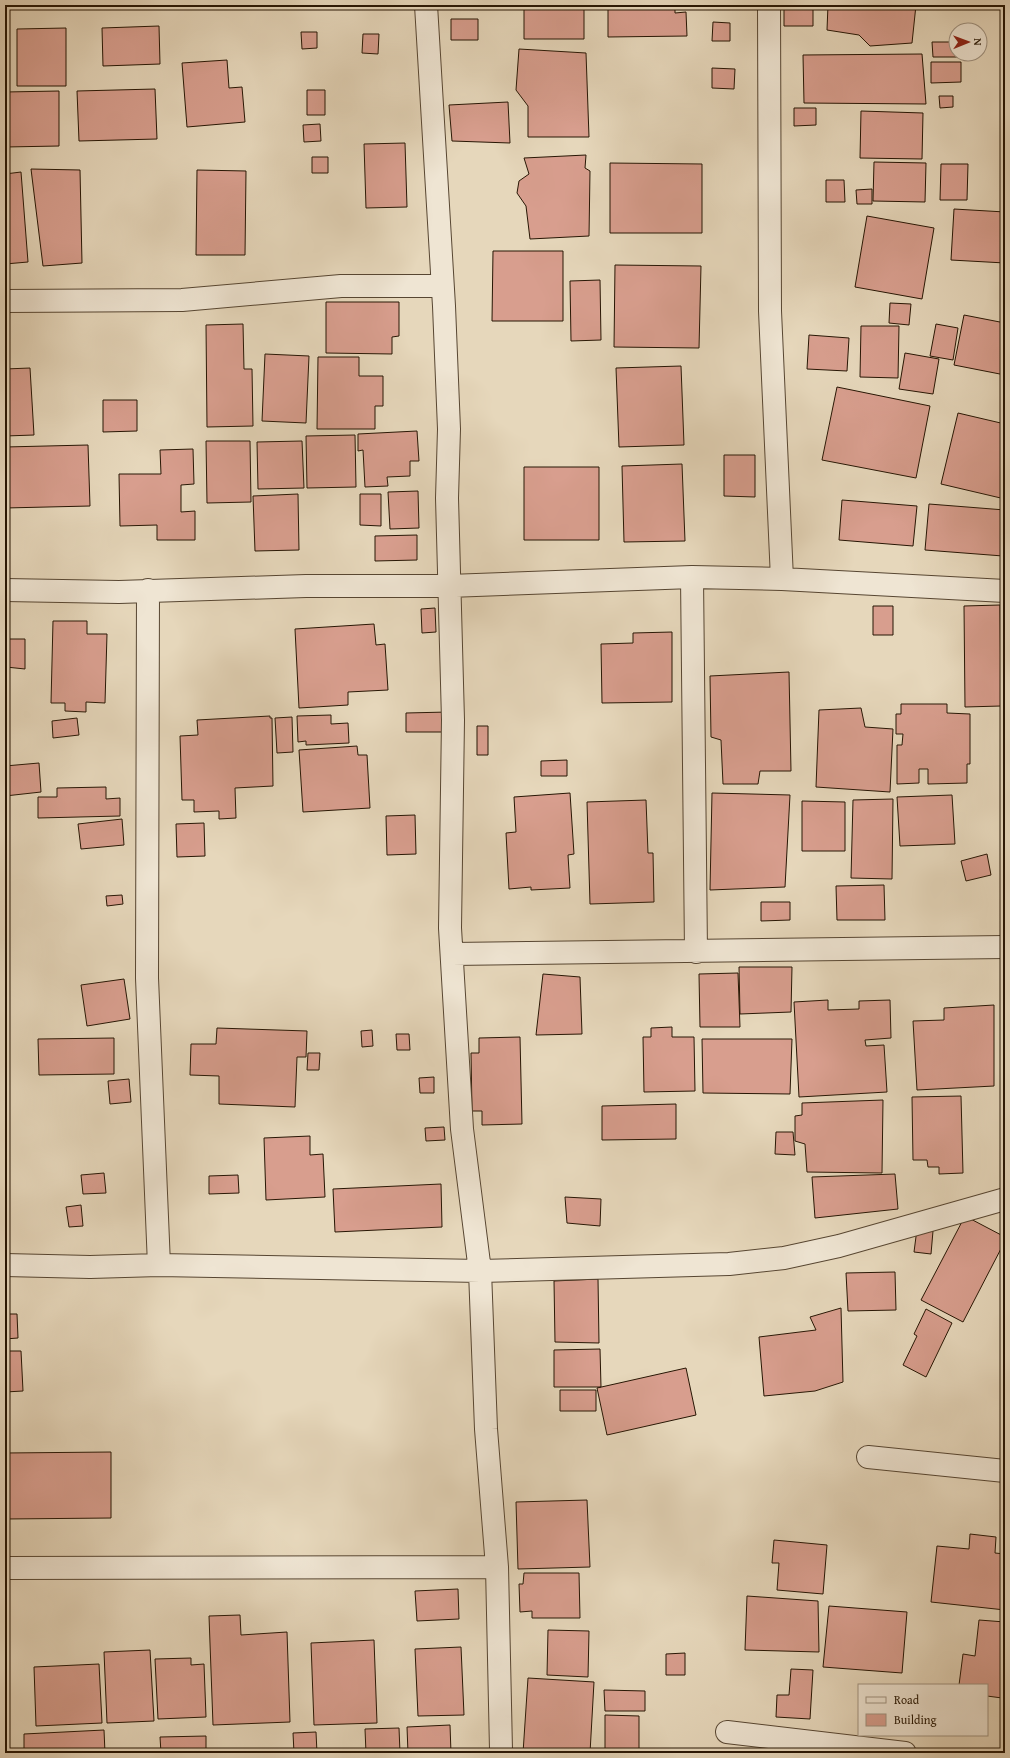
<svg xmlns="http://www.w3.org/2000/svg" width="1010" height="1758" viewBox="0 0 1010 1758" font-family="'Gentium Book Plus',serif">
  <rect width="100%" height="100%" fill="#e6d7bb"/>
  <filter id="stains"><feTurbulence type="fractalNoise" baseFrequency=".005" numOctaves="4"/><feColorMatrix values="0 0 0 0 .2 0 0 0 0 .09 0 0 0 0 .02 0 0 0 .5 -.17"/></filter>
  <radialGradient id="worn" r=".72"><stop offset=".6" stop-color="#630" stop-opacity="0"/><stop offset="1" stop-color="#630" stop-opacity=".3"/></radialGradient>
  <path fill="#d89e8e" stroke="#271604" d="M524,5H584V39H524Z
    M608,5H675V13L686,12L687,36L608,37Z
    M784,5H813V26H784Z
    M828,5H916L912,43L870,46L859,35L827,30Z
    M451,19H478V40H451Z
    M713,22L730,23V41H712Z
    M159,26L160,64L103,66L102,28Z
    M66,28V86H17V29Z
    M301,32H317V48L302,49Z
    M363,34H379L378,54L362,53Z
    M932,42H956V54H958V57H933Z
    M519,49L586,53L589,137H528V106L516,90Z
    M922,54L926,104L804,103L803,55Z
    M227,60L229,88L242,87L245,122L187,127L182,63Z
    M931,62H961V82L931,83Z
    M712,68L735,69L734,89L712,88Z
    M155,89L157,139L79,141L77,91Z
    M307,90H325V115H307Z
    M59,91V146L5,147V92Z
    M939,96H953V107L940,108Z
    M508,102L510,143L452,141L449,105Z
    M794,108H816V125L794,126Z
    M861,111L923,113L922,159L860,158Z
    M320,124L321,141L304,142L303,125Z
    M405,143L407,207L366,208L364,144Z
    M586,155L585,168L590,171L589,236L530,239L526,206L517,193L519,181L529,174L524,158Z
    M312,157H328V173H312Z
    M874,162L926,163L925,202L873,201Z
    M610,163L702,164V233H610Z
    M941,164H968L967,200H940Z
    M31,169L80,170L82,263L43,266Z
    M197,170L246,171L245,255H196Z
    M21,172L28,262L5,264V174Z
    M826,180H844L845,202H826Z
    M872,189V204H857L856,190Z
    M954,209L1005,212V263L951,260Z
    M867,216L934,228L922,299L855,287Z
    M493,251H563V321H492Z
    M615,265L701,266L699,348L614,347Z
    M600,280L601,340L571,341L570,281Z
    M326,302H399V336L392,337V354L326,353Z
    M890,303L911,304L909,325L889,323Z
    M964,315L1005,323V375L954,365Z
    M243,324L244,369H252L253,426L207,427L206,325Z
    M936,324L958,328L953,360L930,356Z
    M861,326H899L898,378L860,377Z
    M809,335L849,338L847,371L807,369Z
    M905,353L939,359L933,394L899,389Z
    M265,354L309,356L306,423L262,421Z
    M318,357H359V376H383V406H375V429H317Z
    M681,366L684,445L619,447L616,368Z
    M30,368L34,435L5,436V369Z
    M837,387L930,406L916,478L822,460Z
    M103,400H137V431L103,432Z
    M958,413L1005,424V499L941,484Z
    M417,431L419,461H410V476L387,477L388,486L365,487L363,450L358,451V434Z
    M355,435L356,487L307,488L306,436Z
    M206,441H250L251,502L207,503Z
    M302,441L304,488L258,489L257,442Z
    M88,445L90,506L5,508V447Z
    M193,449L194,484L181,485V512L195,511V540H157V525L120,526L119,474H161L160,450Z
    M724,455H755V497L724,496Z
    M682,464L685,541L624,542L622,466Z
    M524,467H599V540H524Z
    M418,491L419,528L390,529L388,492Z
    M298,494L299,550L255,551L253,496Z
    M360,494H381V526L360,525Z
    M842,500L917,506L913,546L839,540Z
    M929,504L1005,510L1003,556L925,550Z
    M417,535V560L375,561V536Z
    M1000,605L1001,706L965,707L964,606Z
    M873,606H893V635H873Z
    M435,608L436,632L422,633L421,609Z
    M53,621H87V634H107L105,703L86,702V712L65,711V703H51Z
    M374,624L376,645L385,644L388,690L348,692V705L299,708L295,629Z
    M672,632V702L602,703L601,644L633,643V633Z
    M8,639H25V669L6,667Z
    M789,672L791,771H760L758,784H723L721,740L711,737L710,676Z
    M901,704H947V713L970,714V764H967V783L928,784V769H919V783L897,784V745H902L903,734H896V714H901Z
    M861,708L865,727L893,729L890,792L816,787L819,710Z
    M448,712V732H406V713Z
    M331,715V724L348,723L349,743L306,745V741L298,742L297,716Z
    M270,716V718H272L273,786L235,788L236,818L219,819V811L194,812V800H182L180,736L198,735L197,720Z
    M292,717L293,752L277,753L275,718Z
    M77,718L79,735L53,738L52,721Z
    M477,726H488V755H477Z
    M357,746L358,755H367L370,808L303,812L299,750Z
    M567,760V776H541V761Z
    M39,763L41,792L5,796V766Z
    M106,787V799L120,798V816L38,818V797H57V788Z
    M570,793L574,854L568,855L570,888L531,890V887L509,889L506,833L516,832L514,797Z
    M712,793L790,795L785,887L710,890Z
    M952,795L955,844L900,846L897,797Z
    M893,799L892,879L851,878L853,800Z
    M646,800L648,853H653L654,902L590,904L587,802Z
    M802,801L845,802V851H802Z
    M415,815L416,854L387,855L386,816Z
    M122,819L124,845L81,849L78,824Z
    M204,823L205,856L177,857L176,824Z
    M987,854L991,875L966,881L961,861Z
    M884,885L885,920H837L836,886Z
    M122,895L123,904L107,906L106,896Z
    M761,902H790V920L761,921Z
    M739,967H792L791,1012L740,1014Z
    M738,973L740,1027H700L699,974Z
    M543,974L580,977L582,1034L536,1035Z
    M124,979L130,1019L87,1026L81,985Z
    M828,1000V1010L859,1009V1001L890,1000L891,1038L865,1040L866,1046L884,1045L887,1092L799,1097L794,1002Z
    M994,1005V1086L917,1090L913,1021L944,1020V1008Z
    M672,1027V1037H694L695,1091L644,1092L643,1037H651V1028Z
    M217,1028L307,1031L306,1057H297L295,1107L219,1104V1076L190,1075L191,1044H216Z
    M372,1030L373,1046L362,1047L361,1031Z
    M396,1034H409L410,1050H397Z
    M520,1037L522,1124L482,1125V1111H472L471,1053H479V1038Z
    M114,1038V1074L39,1075L38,1039Z
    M702,1039H792L790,1094L703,1093Z
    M308,1053H320L319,1070H307Z
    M434,1077V1093H420L419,1078Z
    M129,1079L131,1102L110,1104L108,1081Z
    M961,1096L963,1173L939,1174V1167H928L927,1160H913L912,1097Z
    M883,1100L882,1173L807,1172L805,1144L795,1141V1116L802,1115V1103Z
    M676,1104V1139L602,1140V1106Z
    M444,1127L445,1140L426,1141L425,1128Z
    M776,1132H793L795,1155L775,1154Z
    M310,1136V1155L323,1154L325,1197L266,1200L264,1138Z
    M104,1173L106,1193L83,1194L81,1175Z
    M895,1174L898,1209L815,1218L812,1177Z
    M238,1175L239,1193L209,1194V1176Z
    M441,1184L442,1227L335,1232L333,1189Z
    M565,1197L601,1199L600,1226L567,1223Z
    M81,1205L83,1226L69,1227L66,1207Z
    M965,1216L1005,1237V1241L963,1322L921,1300Z
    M917,1229L933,1231L931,1254L914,1252Z
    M895,1272L896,1310L848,1311L846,1273Z
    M598,1279L599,1343L555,1342L554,1281Z
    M841,1308L843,1382L815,1391L764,1396L759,1337L816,1330L810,1317Z
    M926,1309L952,1323L926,1377L903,1365L917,1336L914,1334Z
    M5,1314H17L18,1338L5,1339Z
    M600,1349L601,1387H554V1350Z
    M5,1351H21L23,1391L5,1392Z
    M686,1368L696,1415L607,1435L597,1388Z
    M560,1390H596V1411H560Z
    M111,1452V1518L5,1519V1453Z
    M587,1500L590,1567L518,1569L516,1502Z
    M970,1534L996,1537L995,1553L1005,1554V1610L931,1602L937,1546L969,1549Z
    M774,1540L827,1545L823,1594L777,1590L779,1563H772Z
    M524,1573H579L580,1618H532V1611L520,1612L519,1584H523Z
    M458,1589L459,1619L417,1621L415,1591Z
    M747,1596L818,1601L819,1652L745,1650Z
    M829,1606L907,1612L902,1673L823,1667Z
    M240,1615L241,1635L287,1632L290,1722L213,1725L209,1616Z
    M979,1620L1005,1622V1689H1003L1002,1698L987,1696V1685H959L963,1654L975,1656Z
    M548,1630L589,1631L588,1677L547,1675Z
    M374,1640L377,1723L314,1725L311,1643Z
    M461,1647L464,1715L418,1716L415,1649Z
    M150,1650L154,1721L107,1723L104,1652Z
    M685,1653V1675H666V1654Z
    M191,1658V1665L204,1664L206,1717L158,1719L155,1659Z
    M99,1664L102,1723L36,1726L34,1667Z
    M791,1669L813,1670L810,1719L776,1717L777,1695H789Z
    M528,1678L594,1682L590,1753H523Z
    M604,1690L645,1691V1711H605Z
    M605,1715L639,1716V1753H605Z
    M450,1725L451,1753H408L407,1727Z
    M399,1728L400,1753H366L365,1729Z
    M104,1730L105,1753H24V1734Z
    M316,1732L317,1753H294L293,1733Z
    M206,1736V1753H161L160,1737Z"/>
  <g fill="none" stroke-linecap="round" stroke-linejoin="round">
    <defs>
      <path id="street" d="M426,5L444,306L449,429L447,498L453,720L450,928L462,1129L480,1271L486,1429L497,1567L501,1750
        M769,5L770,311L782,579
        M5,301L182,300L341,286H442
        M692,577L696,952
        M5,590L119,592L306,586H449L692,577L782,579L1005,591
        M148,590L147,978L159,1265
        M452,954L1005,947
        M5,1265L90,1267L159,1265L480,1271L729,1264L784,1258L839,1246L1005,1199
        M868,1457L1005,1471
        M5,1568L497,1567
        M727,1732L905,1753"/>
    </defs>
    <use href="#street" stroke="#574632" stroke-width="24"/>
    <use href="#street" stroke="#efe5d3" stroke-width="22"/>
  </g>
  <rect width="1010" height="1758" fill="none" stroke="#e6d7bb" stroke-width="20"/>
  <rect x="6" y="6" width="998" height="1746" fill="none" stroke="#271604" stroke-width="2"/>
  <rect x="10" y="10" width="990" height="1738" fill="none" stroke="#271604"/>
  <rect x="858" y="1684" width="130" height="52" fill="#efe5d3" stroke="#9f9280"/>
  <rect x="866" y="1697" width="20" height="6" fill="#efe5d3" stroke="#9f9280"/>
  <text x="894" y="1704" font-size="12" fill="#271604">Road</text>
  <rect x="866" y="1714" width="20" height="12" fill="#d89e8e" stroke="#9f9280"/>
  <text x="894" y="1724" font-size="12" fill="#271604">Building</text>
  <g transform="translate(968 42) rotate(89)"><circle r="19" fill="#efe5d3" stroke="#9f9280"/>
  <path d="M0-3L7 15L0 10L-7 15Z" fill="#8f2418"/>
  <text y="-6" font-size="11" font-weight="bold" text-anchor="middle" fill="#271604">N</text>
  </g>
  <rect width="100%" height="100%" filter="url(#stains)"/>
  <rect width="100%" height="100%" fill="url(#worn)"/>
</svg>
